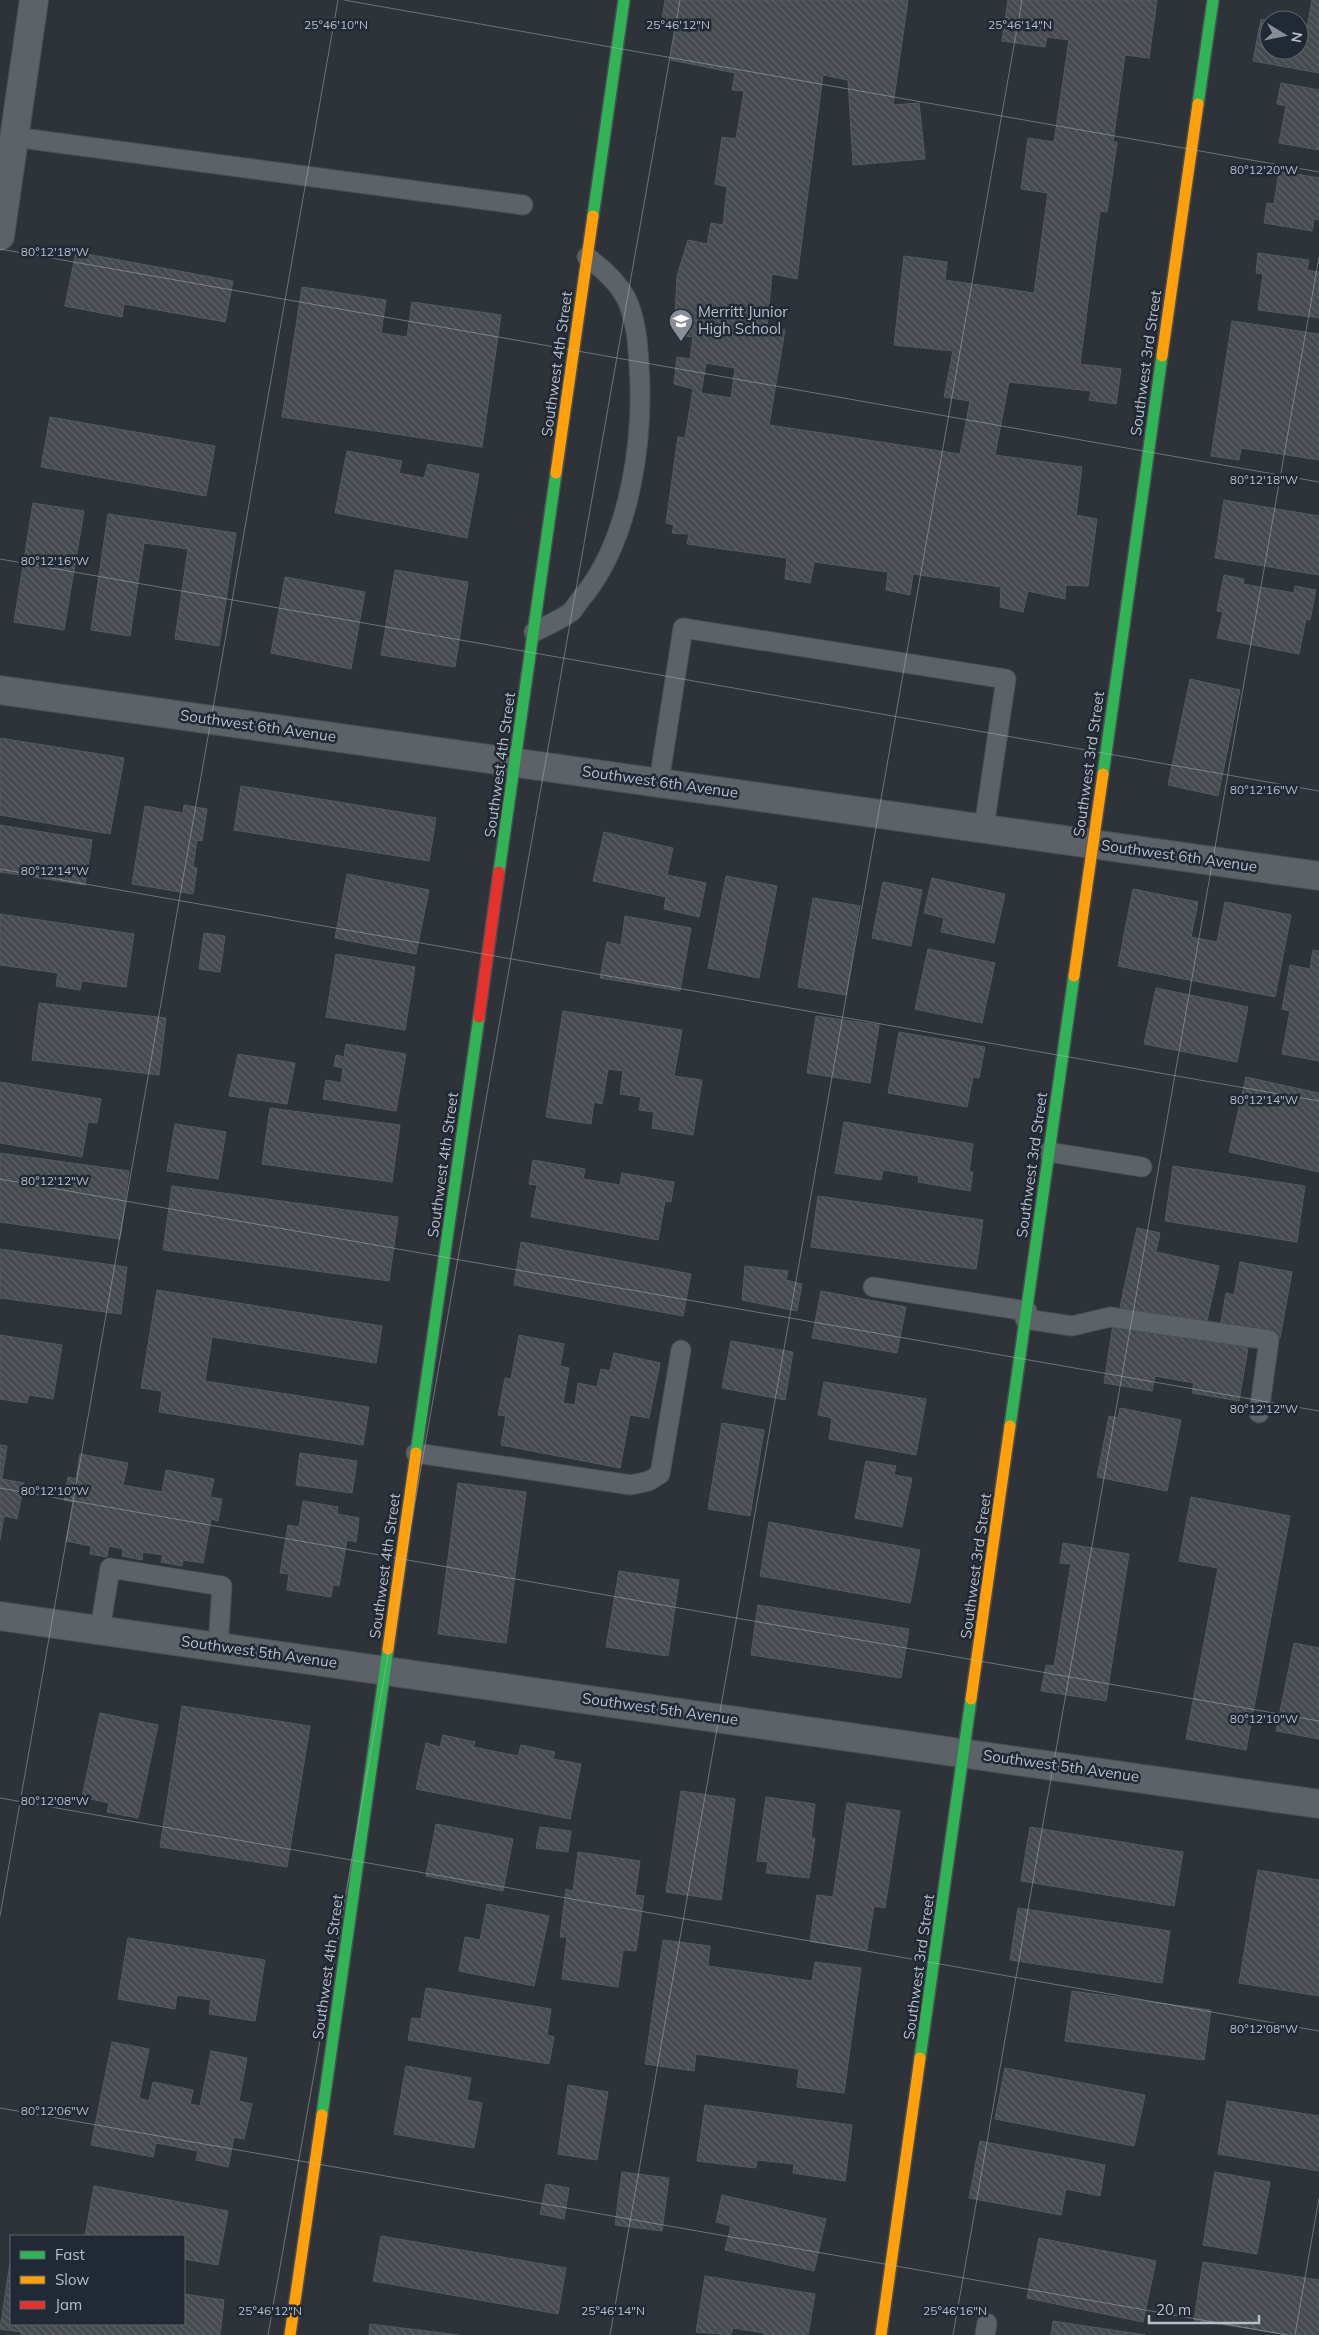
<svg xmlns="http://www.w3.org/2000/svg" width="1319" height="2335" viewBox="0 0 1319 2335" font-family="Mulish,sans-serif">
  <defs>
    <pattern id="building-back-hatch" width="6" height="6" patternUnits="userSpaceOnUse" patternTransform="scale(1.25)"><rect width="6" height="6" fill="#454a4f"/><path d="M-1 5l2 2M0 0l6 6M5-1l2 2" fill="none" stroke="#5e6267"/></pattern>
  </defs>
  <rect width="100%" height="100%" fill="#2d3339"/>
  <path fill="url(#building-back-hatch)" stroke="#555a61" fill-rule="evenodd" d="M665,0H908L893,105L919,103L925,159L853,165L848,80L823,75L797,279L772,274L767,326L785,330L769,425L960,454L970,401L944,397L953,351L894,345L898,309L904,256L947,262L945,280L1034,293L1048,193L1021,189L1028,138L1054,142L1069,40L1047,37L1045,47L1002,41L1008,0H1157L1149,58L1125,55L1113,142H1117L1107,212L1100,211L1080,364L1121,369L1116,404L1089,400L1091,391L1009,382L995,455L1082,467L1076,515L1097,519L1088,586L1066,585L1065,599L1028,591L1023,612L1000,607L1001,587L913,574L910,595L886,590L888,572L814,562L810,583L785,579L787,558L687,544L689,534L672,533L674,525L666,523L678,437L685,438L693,389L674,384L677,357L690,359L693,337L678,335L675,316L677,276L688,240L707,244L711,223L723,225L727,187L715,184L722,137L736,139L744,91L732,90L735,73L671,60L677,22L662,19ZM706,363L735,368L731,398L701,393Z
    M1312,0H1319V73L1253,61L1261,19L1269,21V50H1299V44L1304,45Z
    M1281,83L1319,90V150L1279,143L1286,106L1277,104Z
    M1279,171L1319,178V220L1314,219L1312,231L1264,223L1267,203L1274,204Z
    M76,252L233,281L225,322L124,304L122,317L65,306Z
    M1258,253L1309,260L1307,270L1319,272V318L1258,310L1263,274L1256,273Z
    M302,287L386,300L381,333L407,337L412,302L501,315L482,447L282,417Z
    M1232,321L1319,334V460L1241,448L1239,460L1211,456Z
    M50,417L215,446L206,496L41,467Z
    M347,451L402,461L399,473L424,478L428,464L479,474L467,538L335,513Z
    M1224,500L1319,516V575L1215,558Z
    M33,503L84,511L64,630L14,622Z
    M108,514L236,533L219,646L175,639L188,549L144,543L130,636L91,630Z
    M395,570L468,582L455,667L381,655Z
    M1224,575L1244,579L1243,584L1294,593L1295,586L1316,590L1310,620L1306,619L1299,654L1217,638L1223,612L1217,611Z
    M285,577L365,592L351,669L271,653Z
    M1190,679L1240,690L1218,796L1168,785Z
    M0,738L124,758L110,834L0,815Z
    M241,786L436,818L429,861L234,830Z
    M184,805L207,809L202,841L197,840L193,867L197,868L193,894L132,884L145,806L183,813Z
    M0,825L92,840L85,885L0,872Z
    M604,832L673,848L667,875L706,883L699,917L664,909L666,897L593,881Z
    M347,874L429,890L416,954L335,938Z
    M726,876L777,886L759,978L708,968Z
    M932,878L1005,894L994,943L941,932L944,918L924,913Z
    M883,882L922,890L911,946L872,938Z
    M1133,889L1198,902L1191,937L1217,942L1225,902L1291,915L1275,997L1118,966Z
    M813,898L860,906L846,995L798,987Z
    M0,914L134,934L126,987L82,981L80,990L56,986L58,973L0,965Z
    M625,916L691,928L680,991L600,978L607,942L621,945Z
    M204,933L225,936L220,972L199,969Z
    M928,949L995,963L982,1023L915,1009Z
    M1313,950L1319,951V1061L1282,1054L1290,1011L1282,1009L1290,965L1310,969Z
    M336,954L415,967L405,1030L326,1017Z
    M1156,988L1248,1007L1237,1062L1144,1044Z
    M39,1003L166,1018L159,1075L32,1060Z
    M563,1011L682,1030L674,1076L702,1080L693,1135L652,1128L654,1112L639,1110L641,1097L620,1094L623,1071L608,1069L602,1104L594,1102L591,1124L546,1117Z
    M816,1016L879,1025L870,1083L807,1073Z
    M899,1032L985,1047L979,1078L973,1077L967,1107L888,1093Z
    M346,1044L406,1054L396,1111L323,1099L326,1080L341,1083L343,1068L334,1066L336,1055L344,1057Z
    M238,1054L295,1063L287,1104L229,1096Z
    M1246,1077L1319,1093V1172L1229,1152Z
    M0,1082L101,1099L97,1123L88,1122L82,1157L0,1143Z
    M270,1108L400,1125L392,1182L262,1164Z
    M844,1122L973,1144L969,1172H973L970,1191L918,1182L919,1176L883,1170L881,1180L835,1173Z
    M175,1124L226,1132L218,1179L167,1171Z
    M0,1153L129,1171L120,1239L0,1222Z
    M533,1160L585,1169L583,1179L620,1185L622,1173L674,1182L671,1202L665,1201L658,1240L531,1217L537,1185L529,1184Z
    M1173,1166L1305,1186L1297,1242L1165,1221Z
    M172,1186L398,1217L389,1281L163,1250Z
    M818,1196L983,1220L976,1269L811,1247Z
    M1137,1228L1160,1233L1156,1252L1219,1266L1206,1325L1120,1307Z
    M521,1242L691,1274L683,1316L514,1285Z
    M0,1249L127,1267L121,1314L0,1298Z
    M1240,1262L1292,1272L1280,1338L1220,1327L1226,1293L1234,1295Z
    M745,1266L788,1271L786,1280L802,1284L797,1311L742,1300Z
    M157,1290L382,1326L376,1363L212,1337L205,1381L369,1407L363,1445L159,1412L162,1391L141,1388Z
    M821,1291L906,1307L897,1353L812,1338Z
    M1113,1325L1248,1348L1239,1401L1192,1393L1194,1383L1155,1376L1152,1391L1104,1383Z
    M0,1335L62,1345L53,1399L29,1395L27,1403L0,1399Z
    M519,1335L564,1344L560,1366L569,1368L563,1403L575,1405L578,1383L597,1387L601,1369L610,1371L614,1353L660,1363L649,1418L630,1415L620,1468L501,1445L506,1416L498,1415L505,1378L511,1379Z
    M731,1341L793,1352L785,1400L722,1388Z
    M824,1382L926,1399L916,1455L829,1439L832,1418L818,1415Z
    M1120,1408L1181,1420L1167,1491L1097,1477L1109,1416L1118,1418Z
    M722,1423L764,1430L750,1516L708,1509Z
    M0,1445L7,1446L2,1479L24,1483L17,1519L4,1516L0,1540Z
    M300,1453L357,1461L352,1493L296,1485Z
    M80,1454L128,1463L123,1485L162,1492L166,1470L214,1479L210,1497L222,1499L218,1521L211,1519L203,1563L183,1560L182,1566L161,1562L163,1555L143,1552L142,1560L122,1556L123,1549L109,1546L107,1557L90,1554L91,1546L66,1541L74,1502L64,1500L68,1477L76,1479Z
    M866,1461L896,1466L894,1475L912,1478L902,1527L855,1518Z
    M458,1483L526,1492L506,1643L438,1634Z
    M1191,1497L1290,1516L1246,1750L1186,1739L1218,1568L1179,1561Z
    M303,1501L338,1507L337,1514L359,1518L356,1542L347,1540L339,1586L333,1585L331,1597L287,1590L289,1574L280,1573L288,1525L299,1527Z
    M769,1522L920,1550L910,1603L760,1576Z
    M1063,1543L1129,1554L1106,1701L1041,1691L1046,1665L1054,1666L1071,1564L1060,1563Z
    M619,1571L679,1580L668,1656L606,1647Z
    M758,1605L909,1629L901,1678L751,1655Z
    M1294,1643L1319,1648V1739L1276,1731Z
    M182,1706L310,1726L287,1867L160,1847Z
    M100,1713L158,1725L138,1818L107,1812L109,1803L82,1797Z
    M443,1735L475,1742L473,1747L518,1756L521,1745L555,1752L553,1759L581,1764L570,1819L416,1789L426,1743L440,1747Z
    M681,1791L735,1799L721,1900L666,1892Z
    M766,1797L815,1804L811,1838H815L809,1878L766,1873L768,1862L757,1861Z
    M847,1803L900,1811L885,1908L874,1906L867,1950L810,1941L817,1895L833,1897Z
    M436,1824L513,1839L503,1891L426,1876Z
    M540,1827L571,1831L568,1852L536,1848Z
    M1030,1827L1183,1852L1174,1906L1021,1881Z
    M578,1852L640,1861L635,1895L644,1896L636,1951L623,1950L618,1987L562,1979L567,1937H560L566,1889L573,1891Z
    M1258,1870L1319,1880V1996L1239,1983Z
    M487,1904L549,1916L534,1986L459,1971L465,1937L480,1940Z
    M1018,1908L1170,1931L1162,1983L1010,1960Z
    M128,1938L265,1960L255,2021L209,2014L211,2000L177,1995L175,2009L118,1999Z
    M663,1940L710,1946L708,1966L812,1981L815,1962L861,1968L844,2093L797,2087L799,2069L696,2054L694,2071L645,2064Z
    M426,1988L551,2009L547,2035L554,2037L549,2064L408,2040L412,2018L421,2019Z
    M1072,1991L1211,2010L1204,2060L1065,2041Z
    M112,2042L149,2049L139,2098L149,2101L153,2082L193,2090L190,2104L200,2106L211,2051L247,2058L239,2101L252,2104L244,2139L234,2137L228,2167L196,2160L198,2151L156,2143L153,2157L91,2145Z
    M406,2066L471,2078L467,2100L482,2103L474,2148L394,2134Z
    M1005,2068L1145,2095L1134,2146L995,2119Z
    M568,2085L608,2092L597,2160L558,2154Z
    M1227,2101L1319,2116V2171L1218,2154Z
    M705,2105L852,2125L845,2181L793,2173L794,2164L757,2160L756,2168L697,2161Z
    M980,2141L1105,2165L1100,2196L1066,2189L1061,2215L969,2198Z
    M622,2172L669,2178L662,2231L615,2225Z
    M1215,2172L1270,2182L1257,2254L1203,2245Z
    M546,2184L569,2188L564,2219L540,2214Z
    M94,2186L228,2211L218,2265L184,2259V2236H85Z
    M722,2195L826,2219L814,2271L725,2250L731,2226L716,2222Z
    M381,2236L566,2268L558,2314L373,2281Z
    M1039,2238L1156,2261L1143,2322L1027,2298Z
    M11,2256V2324H184V2294L224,2300L220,2335H21V2332L0,2329Z
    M1203,2262L1319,2280V2335H1289L1194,2320Z
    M705,2276L815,2294L808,2335H764V2333L733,2328L731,2335L696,2332Z
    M1053,2321L1146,2335H1051Z
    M370,2324L459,2335H369Z"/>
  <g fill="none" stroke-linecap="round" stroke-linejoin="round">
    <defs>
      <path id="lane" d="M14,137L523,205
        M534,632C546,626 560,620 571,612C576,607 580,599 585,594C631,535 644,438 639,365C638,343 636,319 626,298C617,281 602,268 587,257
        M659,782L683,628L1006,679L984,827
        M1048,1152L1142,1167
        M873,1287L1027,1311
        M1025,1319L1072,1326L1110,1317L1269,1340L1259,1413
        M416,1453L631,1485L649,1481L660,1474L681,1350
        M100,1630L110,1568L222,1586L218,1647
        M985,2335L987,2323"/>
      <path id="street" d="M0,236L34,0
        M0,690L1319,876
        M0,1616L1319,1804"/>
      <path id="fast" d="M1198,104L1213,0
        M593,216L624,0
        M1103,774L1162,356
        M499,872L556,473
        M1010,1426L1074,976
        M416,1453L479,1017
        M920,2058L971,1699
        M322,2115L388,1649"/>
      <path id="slow" d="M1162,356L1198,104
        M556,473L593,216
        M1074,976L1103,774
        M388,1649L416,1453
        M971,1699L1010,1426
        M290,2335L322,2115
        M881,2335L920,2058"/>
      <path id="jam" d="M479,1017L499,872"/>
    </defs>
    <use href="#lane" stroke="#4a4f54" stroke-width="21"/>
    <use href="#street" stroke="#4a4f54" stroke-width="30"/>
    <use href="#fast" stroke="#4a4f54" stroke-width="14"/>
    <use href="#slow" stroke="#4a4f54" stroke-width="14"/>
    <use href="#jam" stroke="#4a4f54" stroke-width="14"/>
    <use href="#lane" stroke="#5d6168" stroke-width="19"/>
    <use href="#street" stroke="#5d6168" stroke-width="28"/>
    <use href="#fast" stroke="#30b455" stroke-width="11"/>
    <use href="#slow" stroke="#ff9f0a" stroke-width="11"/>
    <use href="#jam" stroke="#e5322d" stroke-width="11"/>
  </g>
  <path fill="none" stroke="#b8bfc9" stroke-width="1" stroke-opacity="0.45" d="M344,0L1319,172M0,249L1319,482M0,559L1319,791M0,869L1319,1101M0,1179L1319,1411M0,1488L1319,1721M0,1798L1319,2031M0,1916L338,0M0,2108L1287,2335M268,2335L680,0M610,2335L1022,0M953,2335L1319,257M1295,2335L1319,2198"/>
  <defs>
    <symbol id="school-pin" viewBox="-11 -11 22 30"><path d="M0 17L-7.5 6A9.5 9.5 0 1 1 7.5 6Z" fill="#878e97" stroke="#202934"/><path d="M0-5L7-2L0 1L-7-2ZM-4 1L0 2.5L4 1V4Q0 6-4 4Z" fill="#fff"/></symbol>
  </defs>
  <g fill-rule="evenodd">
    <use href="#school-pin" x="667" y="307" width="28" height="38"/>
  </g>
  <g text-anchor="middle" stroke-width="5" stroke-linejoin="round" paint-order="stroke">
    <g font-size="15" fill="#b8bfc9" stroke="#202934" text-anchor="start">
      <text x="698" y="317">Merritt Junior<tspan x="698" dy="17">High School</tspan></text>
    </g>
    <g font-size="15" fill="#b8bfc9" stroke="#202934">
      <text transform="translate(1146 363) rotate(-82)" y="5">Southwest 3rd Street</text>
      <text transform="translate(557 364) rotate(-82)" y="5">Southwest 4th Street</text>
      <text transform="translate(258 726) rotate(8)" y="5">Southwest 6th Avenue</text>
      <text transform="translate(1089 764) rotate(-82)" y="5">Southwest 3rd Street</text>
      <text transform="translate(500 765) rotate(-82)" y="5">Southwest 4th Street</text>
      <text transform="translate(660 782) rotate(8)" y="5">Southwest 6th Avenue</text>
      <text transform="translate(1179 856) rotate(8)" y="5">Southwest 6th Avenue</text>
      <text transform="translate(443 1165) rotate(-82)" y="5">Southwest 4th Street</text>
      <text transform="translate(1032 1165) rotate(-82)" y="5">Southwest 3rd Street</text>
      <text transform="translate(385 1566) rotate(-82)" y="5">Southwest 4th Street</text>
      <text transform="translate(976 1566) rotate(-82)" y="5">Southwest 3rd Street</text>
      <text transform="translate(259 1652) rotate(8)" y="5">Southwest 5th Avenue</text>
      <text transform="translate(660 1709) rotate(8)" y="5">Southwest 5th Avenue</text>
      <text transform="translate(1061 1766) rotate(8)" y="5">Southwest 5th Avenue</text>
      <text transform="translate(328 1967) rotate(-82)" y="5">Southwest 4th Street</text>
      <text transform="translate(919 1967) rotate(-82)" y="5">Southwest 3rd Street</text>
    </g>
  </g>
  <g font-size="12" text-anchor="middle" fill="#b8bfc9" stroke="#202934" stroke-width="5" stroke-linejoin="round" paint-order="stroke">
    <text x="336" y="29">25°46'10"N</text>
    <text x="678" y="29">25°46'12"N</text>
    <text x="1020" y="29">25°46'14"N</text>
    <text x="1264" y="174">80°12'20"W</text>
    <text x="55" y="256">80°12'18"W</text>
    <text x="1264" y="484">80°12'18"W</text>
    <text x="55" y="565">80°12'16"W</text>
    <text x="1264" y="794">80°12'16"W</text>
    <text x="55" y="875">80°12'14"W</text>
    <text x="1264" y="1104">80°12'14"W</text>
    <text x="55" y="1185">80°12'12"W</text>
    <text x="1264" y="1413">80°12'12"W</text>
    <text x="55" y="1495">80°12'10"W</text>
    <text x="1264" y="1723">80°12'10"W</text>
    <text x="55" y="1805">80°12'08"W</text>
    <text x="1264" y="2033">80°12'08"W</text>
    <text x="55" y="2115">80°12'06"W</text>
    <text x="270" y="2315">25°46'12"N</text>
    <text x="613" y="2315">25°46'14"N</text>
    <text x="955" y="2315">25°46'16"N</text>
  </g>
  <rect x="10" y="2235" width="175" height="90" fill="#202934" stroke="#5d6570"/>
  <rect x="20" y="2251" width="25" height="8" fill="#30b455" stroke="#5d6570"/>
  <text x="55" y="2260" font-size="15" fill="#b8bfc9">Fast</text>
  <rect x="20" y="2276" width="25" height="8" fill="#ff9f0a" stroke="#5d6570"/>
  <text x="55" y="2285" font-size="15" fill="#b8bfc9">Slow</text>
  <rect x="20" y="2301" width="25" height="8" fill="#e5322d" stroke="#5d6570"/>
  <text x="55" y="2310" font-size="15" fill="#b8bfc9">Jam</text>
  <g transform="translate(1284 35) rotate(100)"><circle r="24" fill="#202934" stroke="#5d6570"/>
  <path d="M0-4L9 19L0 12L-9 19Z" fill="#878e97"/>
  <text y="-8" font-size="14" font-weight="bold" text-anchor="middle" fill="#b8bfc9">N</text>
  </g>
  <path d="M1149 2315v8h110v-8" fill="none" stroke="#b8bfc9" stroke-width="2.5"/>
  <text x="1156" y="2315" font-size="15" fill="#b8bfc9" stroke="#202934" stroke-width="4" paint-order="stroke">20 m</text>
</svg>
